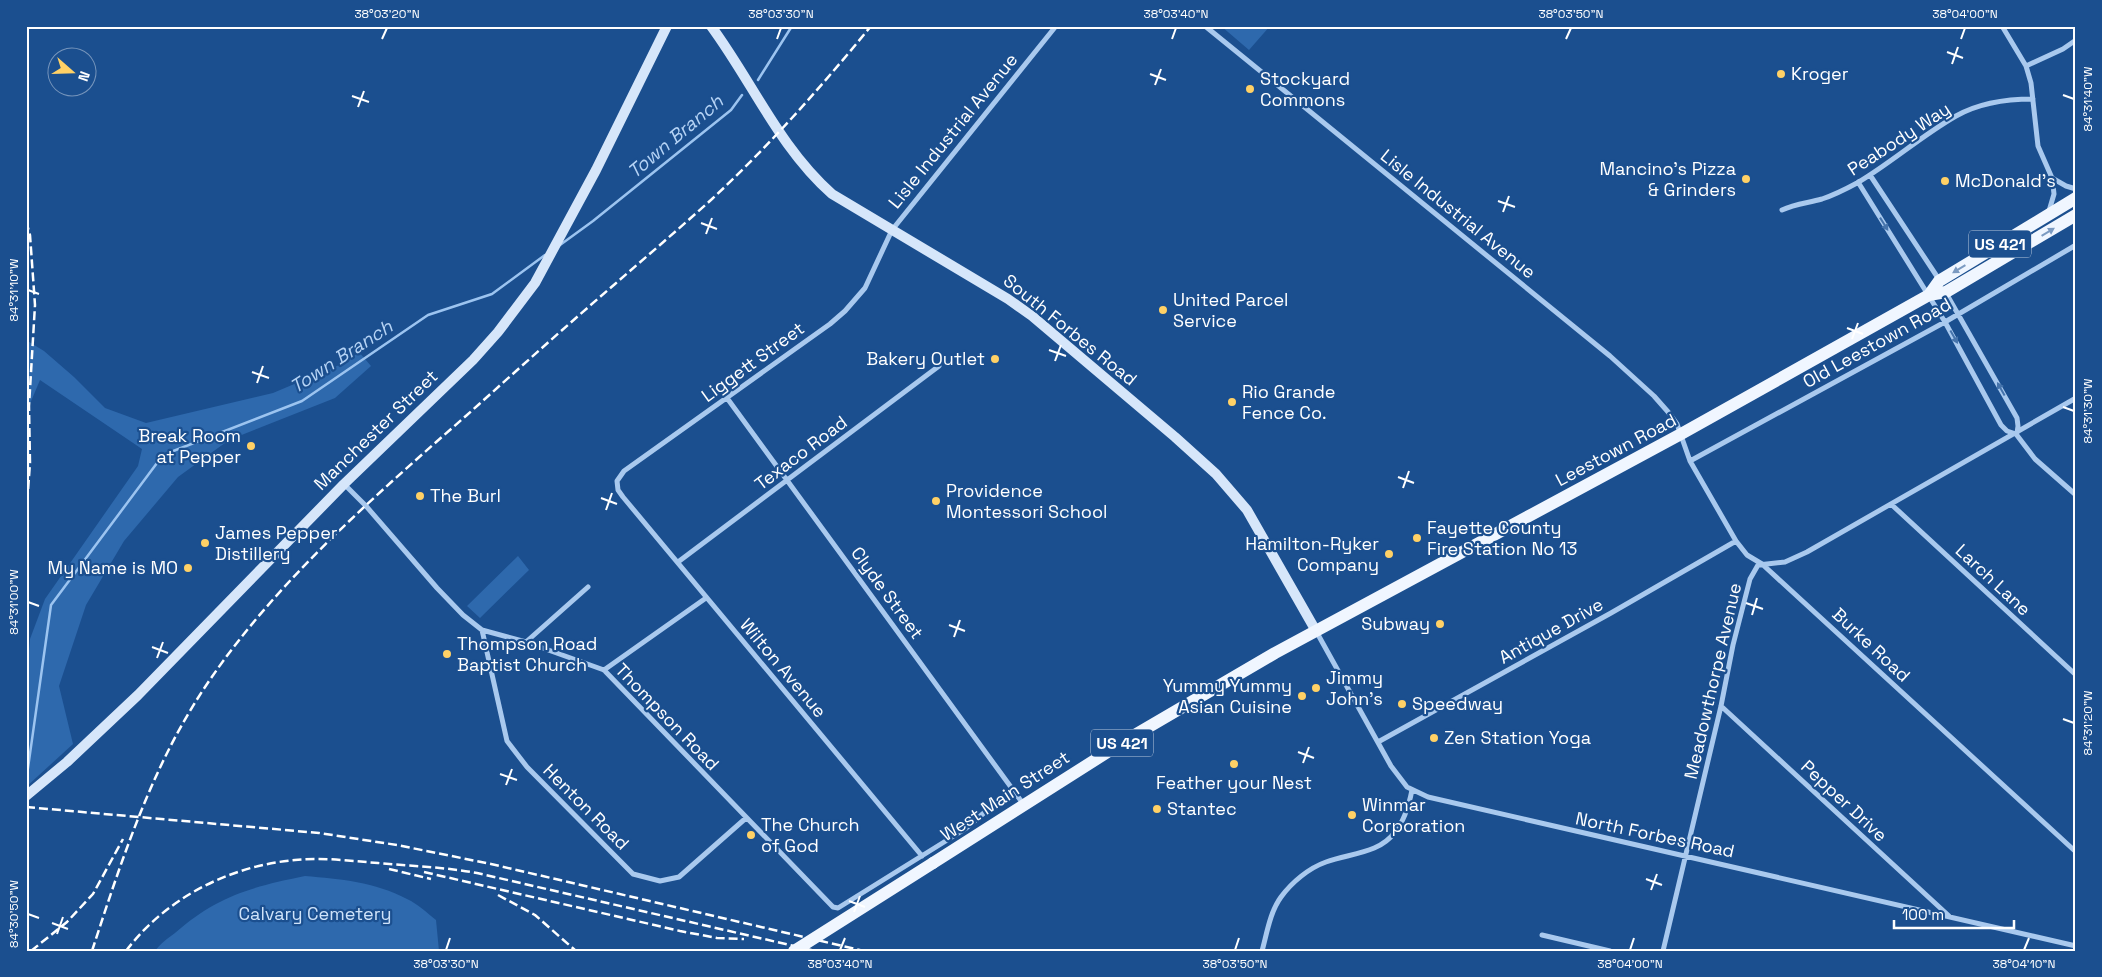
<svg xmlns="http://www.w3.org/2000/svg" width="2102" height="977" viewBox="0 0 2102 977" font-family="'Space Grotesk',sans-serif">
  <rect width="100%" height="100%" fill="#1b4f8f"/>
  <path fill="#2e69ad" d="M1221,26H1270L1249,50Z
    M26,340L44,351L74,377L105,408L146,423L273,393L344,363L359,352L371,366L335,398L229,440L178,477L124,541L86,605L59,686L73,744L26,787V687L30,639L45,599L138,466L142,449L40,380L29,406L30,463L26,518Z
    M518,556L529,570L480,618L467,606Z
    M305,876C340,879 375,882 407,899C418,904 427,913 436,920L439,951H155C160,944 168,938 175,933C217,896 251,887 305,876Z"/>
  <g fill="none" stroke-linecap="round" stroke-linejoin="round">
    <path stroke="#9cc4f0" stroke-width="2.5" d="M758,80L792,26
      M560,245L593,221L731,110L742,95
      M26,782L51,605L163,455L302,401L428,315L492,294L545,255
      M26,838V872"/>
    <path stroke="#a9c9ee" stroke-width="5" d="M1205,26L1610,356L1654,396L1669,413L1677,424L1690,461L1736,541L1747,555L1762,564L2076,852
      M2002,26L2026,66L2031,83L2038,146L2052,178L2053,185L2054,194L2049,211
      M2026,66L2063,49L2076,40
      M1870,175L1940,281
      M2052,178L2066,186L2076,189
      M1858,182L1945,322L2001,425L2007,431L2016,434L2035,459L2076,495
      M1782,210C1795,204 1808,203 1822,199C1834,195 1846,189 1857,183C1891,163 1921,136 1956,116C1979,103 2007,99 2033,99
      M1946,293L2017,418L2018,426L2017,433
      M727,398L1024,805
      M1690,461L1945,322L2076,245
      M344,484L366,506L437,588L463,615L482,630L526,642L604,670L833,907L838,908L965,829L1012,789
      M1892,505L2076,675
      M678,562L939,366
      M482,630L507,741L527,767L633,874L660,881L679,877L746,818
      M1316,631L1391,766L1407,787L1428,797L2076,946
      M526,642L588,587
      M604,670L706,598
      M1721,706L1949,916
      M1378,742L1611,613L1736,541
      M922,856L623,497L618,490L617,481L624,471L830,324L845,311L865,288L892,230L1056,26
      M1542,935L1610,951
      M1262,951C1267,933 1270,912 1281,897C1292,882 1309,868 1326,862C1350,853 1379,854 1395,832C1405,820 1409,805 1412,790
      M1663,951L1721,706L1733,645L1750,579L1758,565L1785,562L1807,552L2076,398"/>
    <path stroke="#d6e6fa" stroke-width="10" d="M711,26C753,83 779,147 832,194L1008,299L1032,316L1175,437L1216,474L1247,510L1316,631
      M26,796L67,762L138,695L344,484L473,360L498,332L535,283L596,170L667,26"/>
    <path stroke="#f0f6ff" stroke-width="12" d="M1929,295L1939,281L2076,198
      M933,863L1128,739L1275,653L1681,434L1929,295L1946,292L2076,215"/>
    <path stroke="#fff" stroke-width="2.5" stroke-dasharray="9 4" stroke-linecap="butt" d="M26,221L30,235L35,305L29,406L30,463L26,518
      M26,807L319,833L397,845L491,864L864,951
      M389,869L431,879
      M424,872L680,931L717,938L744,939
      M498,895L535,915L576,951
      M31,951L67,922L93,894L123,839
      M92,951C120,865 148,778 196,701C265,591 370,500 467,415C516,371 565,327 615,284C647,256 680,228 712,199C769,146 822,86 871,26
      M126,951C166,898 229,866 295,860C322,857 351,861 378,863C411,866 444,867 477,873L816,951"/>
    <path stroke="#f0f6ff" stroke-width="12" d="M794,951L933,863"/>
  </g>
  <defs><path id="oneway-solid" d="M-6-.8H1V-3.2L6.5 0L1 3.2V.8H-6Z" transform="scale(1.25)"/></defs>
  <g fill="#4674ac">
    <use href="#oneway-solid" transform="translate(1884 224) rotate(58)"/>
    <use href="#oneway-solid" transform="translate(1954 337) rotate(61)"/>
    <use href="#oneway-solid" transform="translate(2001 389) rotate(-119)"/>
  </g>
  <g fill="#7b9ac1">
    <use href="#oneway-solid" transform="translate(2048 232) rotate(-31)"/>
    <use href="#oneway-solid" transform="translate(1959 269) rotate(149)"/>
  </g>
  <path fill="none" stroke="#fff" stroke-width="2" d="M382,39L387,28M777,39L781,28M1172,39L1176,28M1566,39L1571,28M1961,39L1965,28M1947,52L1963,58M1952,64L1958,47M1150,74L1166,80M1155,85L1161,69M2063,95L2074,99M352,96L369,102M358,107L364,91M1498,201L1515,207M1503,212L1509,196M701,223L717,229M706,234L712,218M28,290L39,294M1847,328L1863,334M1852,339L1858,323M1049,350L1066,356M1055,361L1061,345M252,372L269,378M257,383L263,366M2063,407L2074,411M1398,477L1414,483M1403,488L1409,471M601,498L617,504M606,510L612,493M28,602L39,606M1746,603L1763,609M1752,615L1757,598M949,625L965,631M954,637L960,620M152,647L168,653M157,658L163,642M2063,719L2074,723M1298,752L1314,758M1303,763L1309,747M500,774L517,780M506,785L512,769M1646,879L1662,885M1651,890L1657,874M849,901L865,907M854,912L860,896M28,914L39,918M52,923L68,929M57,934L63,917M446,950L450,938M840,950L845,938M1235,950L1239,938M1630,950L1634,938M2024,950L2029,938"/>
  <g fill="#ffd166" stroke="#1b4f8f" stroke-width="2">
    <circle cx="1781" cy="74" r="5"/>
    <circle cx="1250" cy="89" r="5"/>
    <circle cx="1746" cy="179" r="5"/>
    <circle cx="1945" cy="181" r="5"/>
    <circle cx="1163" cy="310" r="5"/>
    <circle cx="995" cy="359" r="5"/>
    <circle cx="1232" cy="402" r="5"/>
    <circle cx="251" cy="446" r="5"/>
    <circle cx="420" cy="496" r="5"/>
    <circle cx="936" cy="501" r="5"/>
    <circle cx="1417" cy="538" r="5"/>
    <circle cx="205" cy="543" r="5"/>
    <circle cx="1389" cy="554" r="5"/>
    <circle cx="188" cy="568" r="5"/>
    <circle cx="1440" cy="624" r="5"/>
    <circle cx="447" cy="654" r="5"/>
    <circle cx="1316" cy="688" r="5"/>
    <circle cx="1302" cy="696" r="5"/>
    <circle cx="1402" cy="704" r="5"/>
    <circle cx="1434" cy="738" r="5"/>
    <circle cx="1234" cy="764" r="5"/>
    <circle cx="1157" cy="809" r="5"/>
    <circle cx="1352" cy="815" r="5"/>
    <circle cx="751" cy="835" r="5"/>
  </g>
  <g text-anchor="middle" stroke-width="4.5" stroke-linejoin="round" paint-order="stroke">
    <g fill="#1b4f8f" stroke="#bbcadd" stroke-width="1">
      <rect x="1969" y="230.5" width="62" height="27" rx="4"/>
      <rect x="1091" y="729.5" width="62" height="27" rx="4"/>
    </g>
    <g font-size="16" font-weight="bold" fill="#fff">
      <text x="2000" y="250">US 421</text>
      <text x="1122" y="749">US 421</text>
    </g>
    <g font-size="18" fill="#fff" stroke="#1b4f8f" text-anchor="start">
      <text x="1791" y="80">Kroger</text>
      <text x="1260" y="85">Stockyard<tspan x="1260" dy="21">Commons</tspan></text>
      <text x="1736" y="175" text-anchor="end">Mancino's Pizza<tspan x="1736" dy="21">&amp; Grinders</tspan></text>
      <text x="1955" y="187">McDonald's</text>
      <text x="1173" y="306">United Parcel<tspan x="1173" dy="21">Service</tspan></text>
      <text x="985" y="365" text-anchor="end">Bakery Outlet</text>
      <text x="1242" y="398">Rio Grande<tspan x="1242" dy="21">Fence Co.</tspan></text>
      <text x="241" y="442" text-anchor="end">Break Room<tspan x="241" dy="21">at Pepper</tspan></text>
      <text x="946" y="497">Providence<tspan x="946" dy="21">Montessori School</tspan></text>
      <text x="430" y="502">The Burl</text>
      <text x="1427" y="534">Fayette County<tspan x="1427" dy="21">Fire Station No 13</tspan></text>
      <text x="215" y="539">James Pepper<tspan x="215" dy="21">Distillery</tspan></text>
      <text x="1379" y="550" text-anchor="end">Hamilton-Ryker<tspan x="1379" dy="21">Company</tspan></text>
      <text x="178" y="574" text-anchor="end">My Name is MO</text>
      <text x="1430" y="630" text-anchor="end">Subway</text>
      <text x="457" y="650">Thompson Road<tspan x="457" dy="21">Baptist Church</tspan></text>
      <text x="1326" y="684">Jimmy<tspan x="1326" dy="21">John's</tspan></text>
      <text x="1292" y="692" text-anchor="end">Yummy Yummy<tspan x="1292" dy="21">Asian Cuisine</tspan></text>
      <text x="1412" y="710">Speedway</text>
      <text x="1444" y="744">Zen Station Yoga</text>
      <text x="1234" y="789" text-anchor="middle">Feather your Nest</text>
      <text x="1362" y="811">Winmar<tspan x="1362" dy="21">Corporation</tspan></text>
      <text x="1167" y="815">Stantec</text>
      <text x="761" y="831">The Church<tspan x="761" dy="21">of God</tspan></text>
    </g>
    <g font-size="18" fill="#fff" stroke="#1b4f8f">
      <text transform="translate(953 131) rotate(-51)" y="6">Lisle Industrial Avenue</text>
      <text transform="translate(1899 139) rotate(-33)" y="6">Peabody Way</text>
      <text transform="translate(1458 214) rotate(39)" y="6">Lisle Industrial Avenue</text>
      <text transform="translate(1070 330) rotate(39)" y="6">South Forbes Road</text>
      <text transform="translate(1877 343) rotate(-29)" y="6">Old Leestown Road</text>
      <text transform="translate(753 362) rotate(-36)" y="6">Liggett Street</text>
      <text transform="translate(376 430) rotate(-44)" y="6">Manchester Street</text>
      <text transform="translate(1616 450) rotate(-28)" y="6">Leestown Road</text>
      <text transform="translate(801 453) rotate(-37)" y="6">Texaco Road</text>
      <text transform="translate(1993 580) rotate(43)" y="6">Larch Lane</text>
      <text transform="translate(887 593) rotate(54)" y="6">Clyde Street</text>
      <text transform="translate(1551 631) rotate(-29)" y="6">Antique Drive</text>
      <text transform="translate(1871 645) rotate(43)" y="6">Burke Road</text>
      <text transform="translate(783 668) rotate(50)" y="6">Wilton Avenue</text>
      <text transform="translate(1713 681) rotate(-77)" y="6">Meadowthorpe Avenue</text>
      <text transform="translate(667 717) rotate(46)" y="6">Thompson Road</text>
      <text transform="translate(1005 796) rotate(-33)" y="6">West Main Street</text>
      <text transform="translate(1844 801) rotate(43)" y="6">Pepper Drive</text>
      <text transform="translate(586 807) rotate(45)" y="6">Henton Road</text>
      <text transform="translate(1655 835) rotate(12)" y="6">North Forbes Road</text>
    </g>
    <g font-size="18" fill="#cfe3fa" stroke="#1b4f8f">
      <text x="315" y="920">Calvary Cemetery</text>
    </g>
    <g font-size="19" font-style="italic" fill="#b5d3f5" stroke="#1b4f8f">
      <text transform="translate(675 136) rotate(-40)" y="7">Town Branch</text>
      <text transform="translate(341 356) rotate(-33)" y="7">Town Branch</text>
    </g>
  </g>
  <rect width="2102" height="977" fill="none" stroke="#1b4f8f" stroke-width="55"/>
  <g transform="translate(72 72) rotate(110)"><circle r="24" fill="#1b4f8f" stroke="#7695bc"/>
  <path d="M0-4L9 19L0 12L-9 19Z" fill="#ffd166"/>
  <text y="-8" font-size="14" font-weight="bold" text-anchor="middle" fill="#ffffff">N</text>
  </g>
  <path d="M1894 920v8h120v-8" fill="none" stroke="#ffffff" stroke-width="2.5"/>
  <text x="1902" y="920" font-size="15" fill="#ffffff" stroke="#1b4f8f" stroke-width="4" paint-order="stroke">100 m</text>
  <rect x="28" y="28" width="2046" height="922" fill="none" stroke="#fff" stroke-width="2"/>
  <g font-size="12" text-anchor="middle" fill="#fff">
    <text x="387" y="18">38°03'20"N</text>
    <text x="781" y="18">38°03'30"N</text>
    <text x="1176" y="18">38°03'40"N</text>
    <text x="1571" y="18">38°03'50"N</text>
    <text x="1965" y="18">38°04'00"N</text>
    <text transform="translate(2088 99) rotate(-90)" y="4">84°31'40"W</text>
    <text transform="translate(14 290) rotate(-90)" y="4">84°31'10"W</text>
    <text transform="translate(2088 411) rotate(-90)" y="4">84°31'30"W</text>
    <text transform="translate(14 602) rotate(-90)" y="4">84°31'00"W</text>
    <text transform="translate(2088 723) rotate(-90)" y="4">84°31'20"W</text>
    <text transform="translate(14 914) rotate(-90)" y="4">84°30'50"W</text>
    <text x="446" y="968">38°03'30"N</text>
    <text x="840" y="968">38°03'40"N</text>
    <text x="1235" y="968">38°03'50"N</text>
    <text x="1630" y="968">38°04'00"N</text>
    <text x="2024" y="968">38°04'10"N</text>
  </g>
</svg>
